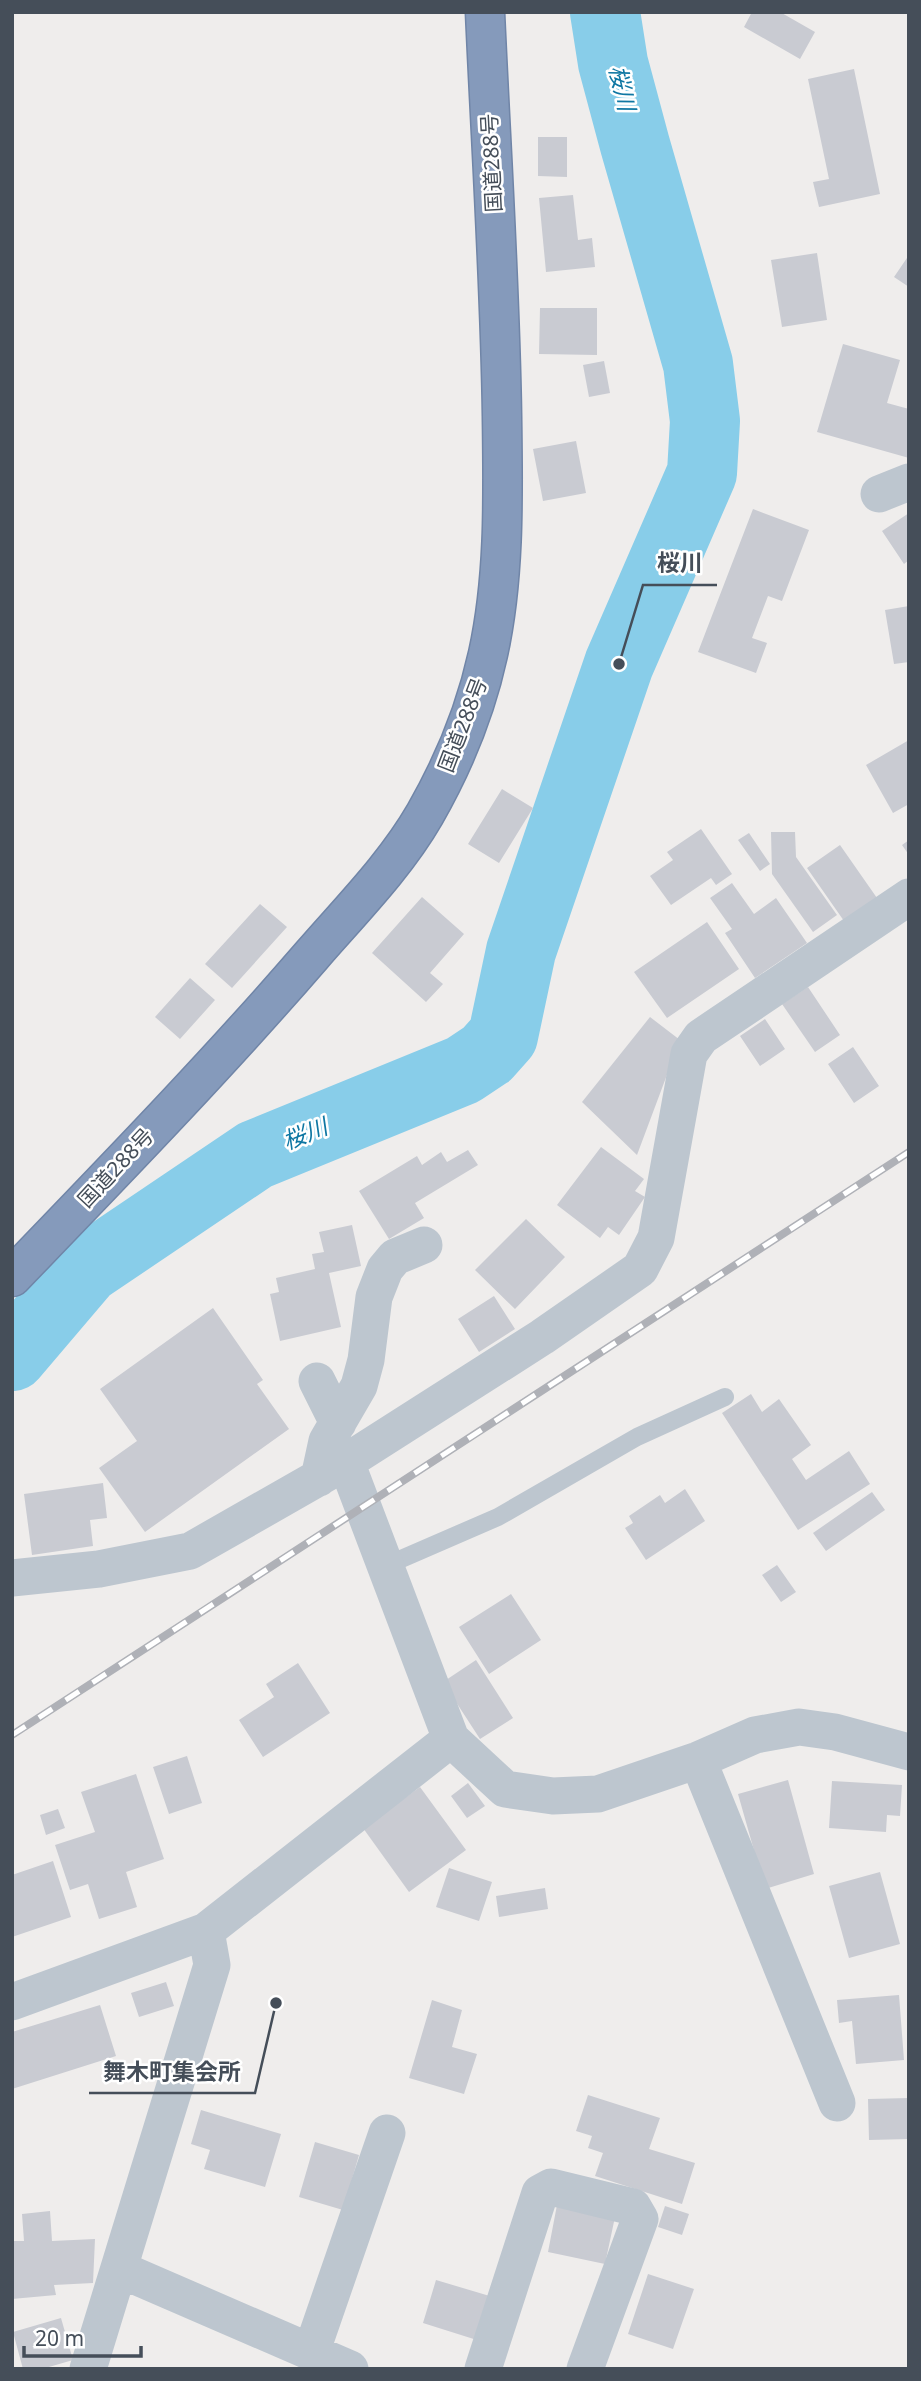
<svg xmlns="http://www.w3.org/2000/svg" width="921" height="2381" viewBox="0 0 921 2381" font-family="'Noto Sans','Noto Sans JP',sans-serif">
  <rect width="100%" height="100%" fill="#efedec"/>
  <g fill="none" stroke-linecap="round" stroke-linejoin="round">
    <path stroke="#88cde9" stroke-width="70" d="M12,1356L86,1269L255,1155L463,1070L487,1054L503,1036L521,951L619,664L702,473L705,421L698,364L635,145L613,63L605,12"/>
  </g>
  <path fill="#c9cbd2" d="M752,12H780L815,32L800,59L744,27Z
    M854,69L880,194L819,207L813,182L829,179L808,79Z
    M538,137H567V177L538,176Z
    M573,195L578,240L592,238L595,267L546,272L539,198Z
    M817,253L827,320L782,327L771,260Z
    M909,255V287L894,277Z
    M540,308H597V355L539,354Z
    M843,344L900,360L887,403L909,409V458L817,432Z
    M604,361L610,393L589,397L583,365Z
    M576,441L586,493L543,501L533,449Z
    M753,509L809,530L782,601L768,596L752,638L767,643L756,673L698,652Z
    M909,513V560L904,564L882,531Z
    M909,606V662L894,664L885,610Z
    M909,740V804L893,813L866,765Z
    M502,789L533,808L499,863L468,844Z
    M701,829L732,874L716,885L711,878L671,905L650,876L673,860L667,852Z
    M771,832H795L796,857L837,915L813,932L772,874Z
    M749,833L770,864L760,871L738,840Z
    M909,840V855L902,845Z
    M840,845L877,898L844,921L807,868Z
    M732,883L754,914L776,898L807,943L755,978L725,933L732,929L710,898Z
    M422,897L464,934L430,973L443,984L426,1002L372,953Z
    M260,904L287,927L232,988L205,964Z
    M707,922L739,969L667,1018L634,972Z
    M190,978L215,1000L180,1039L155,1017Z
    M808,987L840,1035L815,1052L782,1004Z
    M650,1017L680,1040L637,1155L582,1102Z
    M765,1019L785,1049L760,1066L740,1036Z
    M853,1047L879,1086L854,1103L828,1064Z
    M601,1147L644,1179L635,1191L645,1197L619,1235L608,1227L600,1238L557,1205Z
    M468,1150L478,1165L415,1203L424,1218L389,1239L359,1191L417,1156L422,1165L441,1152L447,1162Z
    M526,1219L565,1257L515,1309L475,1270Z
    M352,1225L361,1266L329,1273L341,1327L280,1341L270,1294L279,1292L276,1278L315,1269L312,1254L324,1252L319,1232Z
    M494,1296L515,1329L479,1352L458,1319Z
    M213,1308L263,1380L257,1384L289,1429L145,1532L99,1468L137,1441L100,1389Z
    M751,1394L762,1412L779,1399L811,1445L792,1459L806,1480L849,1451L870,1484L798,1530L722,1413Z
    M103,1483L107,1518L90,1520L93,1546L32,1555L24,1494Z
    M685,1489L705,1521L646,1560L625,1528L633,1523L629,1516L660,1495L665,1503Z
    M872,1492L885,1510L826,1551L813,1533Z
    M777,1565L796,1592L781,1602L762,1575Z
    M511,1594L541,1640L489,1674L459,1627Z
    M476,1660L513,1718L480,1739L443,1682Z
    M298,1663L330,1713L263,1757L239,1720L274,1697L266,1684Z
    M187,1756L202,1803L169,1814L153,1767Z
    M136,1774L164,1859L126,1872L137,1907L99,1919L88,1884L70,1890L55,1845L95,1832L81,1792Z
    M788,1780L814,1874L765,1889L738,1794Z
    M832,1781L902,1785L900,1816L887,1815L886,1832L829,1828Z
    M468,1783L485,1806L467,1818L451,1796Z
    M420,1787L466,1850L409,1892L363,1828Z
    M58,1809L65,1828L46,1835L40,1815Z
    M53,1861L71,1917L12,1937V1875Z
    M449,1868L492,1882L479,1921L436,1907Z
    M880,1872L900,1944L849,1958L829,1886Z
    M545,1888L548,1909L499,1917L496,1896Z
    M166,1982L174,2006L139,2017L131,1993Z
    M899,1995L904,2060L856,2064L852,2021L839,2023L837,2000Z
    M432,2000L462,2010L452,2047L477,2054L464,2094L409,2078Z
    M100,2005L116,2056L12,2089V2032Z
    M588,2095L660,2118L649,2149L695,2163L682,2204L595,2176L603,2153L588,2148L592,2136L576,2131Z
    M909,2098V2139L869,2140L868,2099Z
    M201,2110L281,2134L265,2187L204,2169L210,2150L191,2144Z
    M315,2142L359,2155L343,2210L299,2197Z
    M557,2205L615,2217L605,2264L548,2252Z
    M665,2206L689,2214L682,2235L658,2227Z
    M50,2211L52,2241L95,2239L93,2283L54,2285L56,2295L12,2299V2241H24L22,2214Z
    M648,2274L694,2289L673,2349L628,2334Z
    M436,2280L493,2297L480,2341L423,2323Z
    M61,2318L73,2360L42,2369H23L13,2332Z"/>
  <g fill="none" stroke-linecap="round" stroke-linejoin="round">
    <defs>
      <path id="highway" d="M12,1277C114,1171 216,1066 312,955C351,910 395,866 425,814C453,765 476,709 488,654C505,577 503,494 502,416C500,281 491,147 485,12"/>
    </defs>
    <use href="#highway" stroke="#7085a7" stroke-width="41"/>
    <path stroke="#bdc6cf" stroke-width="18" d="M385,1566L498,1517L637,1437L725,1397"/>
    <path stroke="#bdc6cf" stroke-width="37" d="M879,494L909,482
      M317,1381L338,1423
      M346,1462L451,1739
      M319,1478L327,1441L359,1386L366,1360L374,1297L385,1269L395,1257L424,1245
      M12,1578L99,1569L190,1551L346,1462L542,1337L640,1269L656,1238L689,1054L701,1037L909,897
      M698,1760L837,2103
      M12,2002L206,1931L451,1739L505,1789L553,1796L598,1794L698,1760L755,1735L799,1727L835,1732L909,1752
      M119,2269L350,2369
      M312,2350L387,2133
      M88,2369L212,1965L206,1931
      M483,2369L540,2193L551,2187L633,2207L640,2219L585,2369"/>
    <use href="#highway" stroke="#859abb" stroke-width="38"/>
    <defs>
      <path id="rail" d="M12,1735L909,1152"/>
    </defs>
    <use href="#rail" stroke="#afb1b7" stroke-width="8"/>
    <use href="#rail" stroke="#fff" stroke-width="5" stroke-dasharray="16" stroke-linecap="butt"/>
  </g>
  <g text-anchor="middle" stroke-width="5" stroke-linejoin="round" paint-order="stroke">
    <g font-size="21" fill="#454e59" stroke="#fff">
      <text transform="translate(492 163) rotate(-93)" y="7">国道288号</text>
      <text transform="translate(463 725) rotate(-69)" y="7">国道288号</text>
      <text transform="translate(116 1168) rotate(-47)" y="7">国道288号</text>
    </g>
    <g font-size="23" font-style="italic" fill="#0f77a3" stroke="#fff">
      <text transform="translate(622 88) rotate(77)" y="8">桜川</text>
      <text transform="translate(305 1134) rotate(-22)" y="8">桜川</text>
    </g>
  </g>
  <path fill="none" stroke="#454e59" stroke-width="2.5" d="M619 664L643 585H717M276 2003L255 2093H89"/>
  <g fill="#454e59" stroke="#fff" stroke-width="2.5">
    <circle cx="619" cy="664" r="7"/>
    <circle cx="276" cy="2003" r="7"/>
  </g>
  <g font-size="23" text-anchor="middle" font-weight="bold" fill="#454e59" stroke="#fff" stroke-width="5" stroke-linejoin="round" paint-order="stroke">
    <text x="680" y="571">桜川</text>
    <text x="172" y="2080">舞木町集会所</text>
  </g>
  <rect width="921" height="2381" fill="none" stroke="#454e59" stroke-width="28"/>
  <path d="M24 2346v10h117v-10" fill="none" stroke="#454e59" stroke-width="3.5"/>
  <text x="35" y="2346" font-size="21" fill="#454e59" stroke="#ffffff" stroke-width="5" paint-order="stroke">20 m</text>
</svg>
